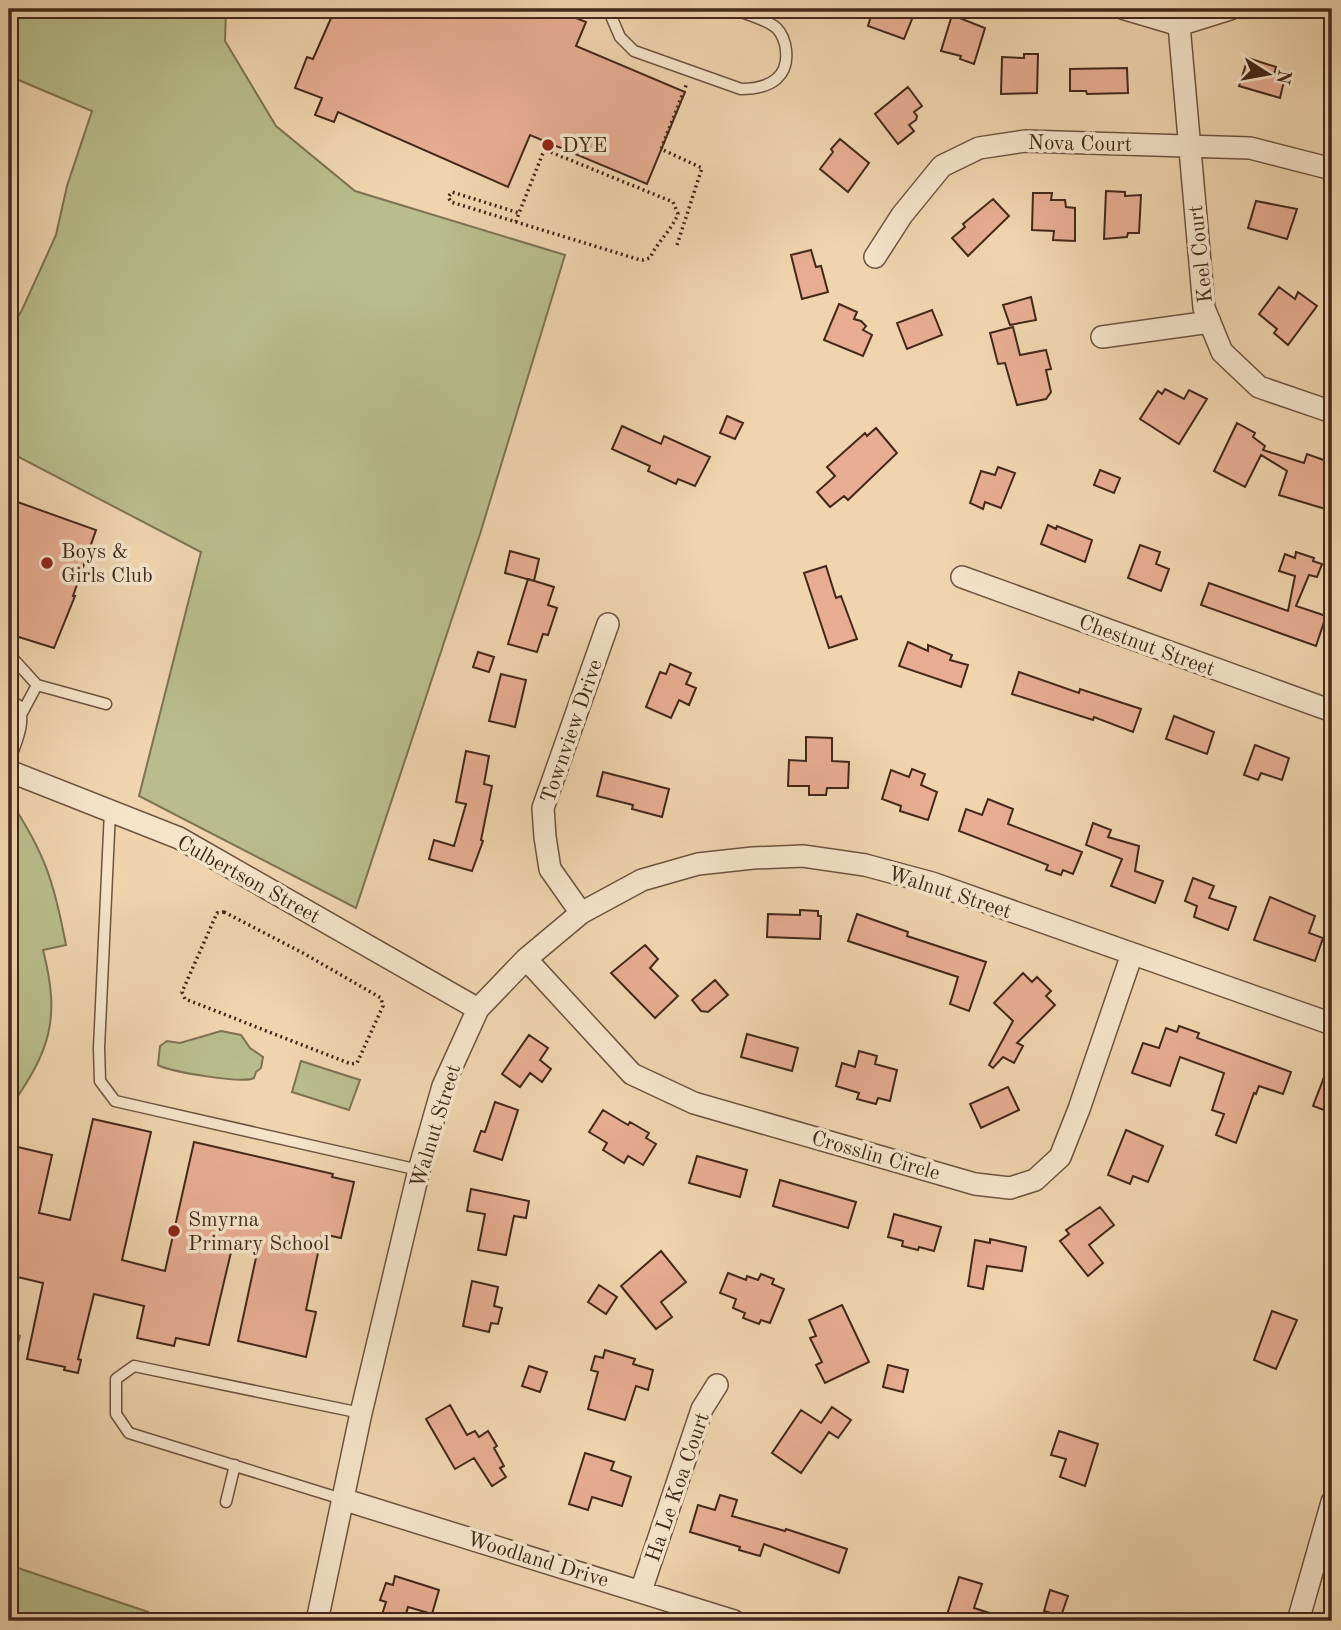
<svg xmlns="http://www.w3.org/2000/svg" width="1341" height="1630" viewBox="0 0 1341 1630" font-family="'Old Standard TT',serif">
  <rect width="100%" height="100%" fill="#efd4ae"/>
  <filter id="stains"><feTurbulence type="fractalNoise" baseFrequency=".00286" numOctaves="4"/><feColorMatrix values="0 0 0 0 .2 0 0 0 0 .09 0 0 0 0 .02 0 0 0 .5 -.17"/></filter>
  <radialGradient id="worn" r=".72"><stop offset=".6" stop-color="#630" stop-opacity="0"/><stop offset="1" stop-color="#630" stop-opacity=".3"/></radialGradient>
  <path fill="#b8bd8b" stroke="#7e7253" stroke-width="2" d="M9,9H226L225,41L276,126L355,191L565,255L480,534L356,908L139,796L201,552L9,452V331L22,310L56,235L67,186L92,111L9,76Z
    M9,799C45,853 54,882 66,945L43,950C61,1020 50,1051 9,1109Z
    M221,1031L241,1035L250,1048L263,1057L261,1068L256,1072L254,1078C243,1084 171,1072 158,1065L160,1046L167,1041L180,1043Z
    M301,1061L360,1080L349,1110L292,1092Z
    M9,1327L20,1336L14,1355L9,1363Z
    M9,1565L148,1612L145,1621H9Z"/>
  <path fill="#e7ac92" stroke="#43281b" stroke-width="2" d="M335,9H554L586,22L576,46L685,92L647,184L530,135L508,187L338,112L334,122L315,115L322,98L295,88L307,57L313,59Z
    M873,9H916L904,39L868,26Z
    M952,15L985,28L974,64L960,59L961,56L941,51Z
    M1024,54H1038L1037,93L1001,94L1002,57L1024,58Z
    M1248,58L1276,67L1274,74L1285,77L1280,98L1239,86Z
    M1127,68L1128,93L1087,94L1086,91H1070V69Z
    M908,87L922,106L914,112L917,116L916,120L909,125L914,131L898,144L875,114Z
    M840,139L869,163L848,192L820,169L833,152L831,149Z
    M1106,191L1125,192V196L1141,195L1139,233H1128L1127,237L1104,239Z
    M1033,193H1052L1051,200H1065L1066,207L1075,208V241L1053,240L1054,231L1032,230Z
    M993,199L1009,216L968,256L952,238L965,227L963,224Z
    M1256,201L1297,209L1287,239L1248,228Z
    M811,250L816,267L821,266L828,292L802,299L791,255Z
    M1279,287L1295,299L1298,292L1317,306L1288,345L1274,333L1277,329L1259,314Z
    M1031,297L1036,320L1010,325L1003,305Z
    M839,304L857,312L854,319L861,321L866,326L863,330L872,335L863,356L824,340Z
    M932,310L942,335L907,349L897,323Z
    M1013,327L1020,355L1046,350L1051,369L1046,370L1051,392L1046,399L1017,405L1005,363L998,364L990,333Z
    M1165,389L1184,399L1189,390L1207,399L1179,444L1140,419L1158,391L1162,394Z
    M727,416L743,423L735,439L720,433Z
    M1237,423L1255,433L1253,437L1265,446L1263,450L1304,463L1307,454L1332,463V511L1279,495L1287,471L1261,455L1245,487L1214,471Z
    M622,426L661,444L664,436L710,457L695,486L678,479L676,484L648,471L650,466L612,449Z
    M876,428L897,453L848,500L844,496L830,507L817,492L835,476L827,467L865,433L867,436Z
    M998,467L1015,473L1001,508L985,502L983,509L970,503L981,471L995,475Z
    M1100,470L1120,478L1114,493L1094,485Z
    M9,499L96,530L73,596H75L54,648L9,634Z
    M1048,525L1056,529L1057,526L1092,540L1085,562L1041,544Z
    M1140,545L1160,552L1156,564L1169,569L1161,591L1128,578Z
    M510,551L539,559L534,581L505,573Z
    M1296,552L1314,558L1313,561L1322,564L1317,577L1309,575L1296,606L1326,616L1316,646L1201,605L1209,583L1288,611L1295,576L1279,571L1285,554L1295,558Z
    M826,566L836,598L841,596L857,639L829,648L804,573Z
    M528,579L554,587L548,605L557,608L548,635L543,634L537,652L508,644Z
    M908,642L928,651V645L952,655L950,660L968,665L961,687L899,666Z
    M478,652L494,657L489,672L473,667Z
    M670,664L691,673L686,684L696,688L689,705L679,700L671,718L646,707L660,672L666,674Z
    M1019,672L1079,693L1080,689L1141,709L1133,732L1094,717L1093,720L1012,694Z
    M501,674L526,680L515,727L489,721Z
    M1174,716L1214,732L1207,754L1166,739Z
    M806,737L832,738V761L849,762L848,788H827L826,795H809V786H788L789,760L806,761Z
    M1255,745L1289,758L1282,780L1261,773L1258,780L1244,775Z
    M466,751L489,756L484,784L492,786L481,840L483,841L472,871L429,859L434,840L454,846L466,804L456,802Z
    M912,769L925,774L921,785L937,792L928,820L900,811L901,806L882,799L891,770L909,777Z
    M603,772L669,789L662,817L632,809L633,805L597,796Z
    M988,799L1013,809L1008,824L1082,852L1073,874L1063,870L1061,875L1046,870L1048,865L959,831L966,809L982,815Z
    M1093,823L1111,830L1108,837L1139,846L1135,871L1163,881L1155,903L1111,886L1122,859L1086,845Z
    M1193,878L1214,886L1209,898L1236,907L1228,930L1194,917L1197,906L1185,901Z
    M1270,897L1315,916L1309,933L1323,938L1315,961L1254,940Z
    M800,910L818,911V916H821L820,939L767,937L768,914L800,915Z
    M857,914L908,932L907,936L986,962L969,1011L950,1004L958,977L848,941Z
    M645,945L658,959L650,968L678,996L655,1018L611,973Z
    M1023,973L1032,982L1037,977L1051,991L1046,996L1055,1005L1017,1043L1023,1046L1014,1063L1003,1057L993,1068L989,1065L1013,1021L994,1003Z
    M715,980L728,995L708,1012L701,1011L692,1000Z
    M1179,1026L1199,1033L1197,1038L1291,1072L1283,1094L1259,1086L1256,1094L1254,1093L1236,1143L1216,1135L1224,1114L1212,1110L1224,1073L1180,1057L1170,1086L1132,1073L1143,1043L1159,1048L1166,1028L1177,1032Z
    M747,1034L798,1048L792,1071L741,1057Z
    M529,1035L548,1048L540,1060L551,1069L542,1082L530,1073L520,1087L502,1074Z
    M859,1051L877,1056L875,1064L897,1070L890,1101L878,1098L876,1104L857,1099L859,1093L836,1086L842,1063L855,1067Z
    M1331,1059H1332V1113L1313,1106Z
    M1008,1087L1019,1110L981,1128L970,1104Z
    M495,1102L518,1110L502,1160L474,1151L481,1131L485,1132Z
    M603,1110L628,1125L630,1122L649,1133L646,1138L656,1144L643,1165L628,1156L624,1163L603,1150L607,1143L589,1132Z
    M93,1119L151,1132L122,1260L165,1271L194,1142L333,1174L332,1177L354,1182L341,1238L322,1234L306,1310L316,1312L306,1357L238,1341L257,1253L232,1248L209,1345L176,1338L174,1346L137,1338L144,1306L94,1294L78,1359L81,1360L78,1373L64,1370L65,1367L27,1359L43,1283L9,1275V1145L52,1155L39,1213L70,1220Z
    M1126,1130L1163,1146L1148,1182L1133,1176L1130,1184L1108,1175Z
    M697,1156L747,1170L740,1197L689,1183Z
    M780,1180L856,1202L848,1228L773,1206Z
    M471,1189L529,1201L526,1218L514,1216L506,1255L478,1250L485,1214L467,1211Z
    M1100,1207L1114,1225L1089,1245L1103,1263L1088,1276L1060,1241L1069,1234L1066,1230Z
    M894,1214L941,1227L934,1251L919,1247L918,1250L902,1246L903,1241L888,1237Z
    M990,1239L1026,1247L1022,1271L987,1266L983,1289L968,1286L975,1240L990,1243Z
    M661,1251L686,1282L661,1302L672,1317L656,1329L621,1286Z
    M728,1273L746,1280L747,1276L758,1280L761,1274L774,1279L772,1284L784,1289L770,1323L761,1320L759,1324L743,1318L745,1313L733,1308L736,1299L720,1293Z
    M472,1281L498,1287L494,1306L502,1308L498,1324L491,1323L489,1332L463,1326Z
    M599,1285L617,1297L606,1314L588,1302Z
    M842,1305L869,1362L825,1383L816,1365L822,1362L810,1338L816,1336L809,1320Z
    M1272,1311L1297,1320L1276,1369L1254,1360Z
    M605,1350L635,1359L633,1364L653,1370L648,1390L636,1386L625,1420L588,1409L598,1372L591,1370L595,1356L603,1358Z
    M888,1365L908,1370L903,1392L883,1387Z
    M529,1366L547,1372L540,1392L522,1386Z
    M450,1405L467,1435L475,1431L479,1437L488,1431L497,1446L494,1448L504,1466L500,1468L506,1477L492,1486L474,1458L455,1469L426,1419Z
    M832,1407L851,1420L838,1438L829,1432L801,1473L772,1453L801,1410L821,1423Z
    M1059,1431L1098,1444L1085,1486L1060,1477L1066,1459L1051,1455Z
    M585,1453L614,1462L611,1470L631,1477L622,1506L592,1497L588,1510L569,1504Z
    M720,1495L737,1500L732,1516L785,1531L786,1529L847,1549L839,1573L764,1544L760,1556L739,1550L740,1547L690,1532L698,1505L715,1510Z
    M395,1576L439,1590L432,1614L408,1607L404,1621H380L386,1602L380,1600L386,1583L393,1585Z
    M959,1577L982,1584L974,1608L1005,1618V1621H945Z
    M1050,1590L1068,1596L1061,1616L1044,1611Z"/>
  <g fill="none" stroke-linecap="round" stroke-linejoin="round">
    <defs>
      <path id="lane" d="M608,9L620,37L634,51L741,89C770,89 792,77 785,44C783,37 780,30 774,26C762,18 746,14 733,9
        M9,654L37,685
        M9,701L18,705C27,722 15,744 9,762
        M22,713L37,685L106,704
        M110,811L99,1048L100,1081L115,1101L419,1170
        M342,1499L129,1433L116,1414V1379L134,1366L361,1413
        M226,1502L235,1465"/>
      <path id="street" d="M1125,9L1179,25L1230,9
        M1179,25L1204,308L1222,352L1259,387L1332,412
        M875,257L902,215L942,166L979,148L1025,141L1250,148L1332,169
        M1102,337L1210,322
        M962,577L1332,711
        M9,771L179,838L478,1009
        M581,913L550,869L545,837L543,808L608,624
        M526,959L632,1074L694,1103L975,1184L1010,1188L1035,1180L1060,1157L1079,1109L1132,954
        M342,1499L734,1621
        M641,1591L702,1409L717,1385
        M317,1621L361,1413L419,1170L443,1086L478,1009L526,959L581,913L642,880L698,864L753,858L803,856L865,865L932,883L1332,1024
        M1298,1621L1332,1502"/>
    </defs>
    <use href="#lane" stroke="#6e5340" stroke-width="13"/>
    <use href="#street" stroke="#6e5340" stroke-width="24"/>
    <path stroke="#43281b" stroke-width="3.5" stroke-dasharray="2 3.5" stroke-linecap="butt" d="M516,222L519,213L452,192L448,197L451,202L637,259L643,260L650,258C658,241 671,231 678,214L673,202L548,151L543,153L519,213
      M677,245L702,168L661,149L687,83
      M224,912L303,953L381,998L383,1006L357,1063L351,1064L185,999L182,992L217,913Z"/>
    <use href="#lane" stroke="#f5e3ca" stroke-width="10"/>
    <use href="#street" stroke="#f5e3ca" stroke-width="21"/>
  </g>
  <g fill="#8f2418" stroke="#f5e3ca" stroke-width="2.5">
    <circle cx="548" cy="145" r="7"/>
    <circle cx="47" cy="563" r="7"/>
    <circle cx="174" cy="1231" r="7"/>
  </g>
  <g text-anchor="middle" stroke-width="7" stroke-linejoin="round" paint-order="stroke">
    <g font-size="21" fill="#43281b" stroke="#f5e3ca">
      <text transform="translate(1080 143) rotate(1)" y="7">Nova Court</text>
      <text transform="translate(1200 254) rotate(-96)" y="7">Keel Court</text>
      <text transform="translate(1147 645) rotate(20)" y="7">Chestnut Street</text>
      <text transform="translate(571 731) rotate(-71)" y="7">Townview Drive</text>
      <text transform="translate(249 879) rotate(29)" y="7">Culbertson Street</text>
      <text transform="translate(950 892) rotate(18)" y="7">Walnut Street</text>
      <text transform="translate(435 1126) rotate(-73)" y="7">Walnut Street</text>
      <text transform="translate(876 1155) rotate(16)" y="7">Crosslin Circle</text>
      <text transform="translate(677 1487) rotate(-71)" y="7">Ha Le Koa Court</text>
      <text transform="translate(538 1559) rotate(17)" y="7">Woodland Drive</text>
    </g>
    <g font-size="21" fill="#43281b" stroke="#f5e3ca" text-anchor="start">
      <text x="562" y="152">DYE</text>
      <text x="61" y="558">Boys &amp;<tspan x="61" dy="24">Girls Club</tspan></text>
      <text x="188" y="1226">Smyrna<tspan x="188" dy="24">Primary School</tspan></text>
    </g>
  </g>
  <rect width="1341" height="1630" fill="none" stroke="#efd4ae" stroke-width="35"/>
  <rect x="10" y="10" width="1320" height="1609" fill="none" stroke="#43281b" stroke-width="3.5"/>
  <rect x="18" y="18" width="1306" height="1595" fill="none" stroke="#43281b" stroke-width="2"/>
  <g transform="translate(1268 74) rotate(101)" stroke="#f5e3ca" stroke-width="5" paint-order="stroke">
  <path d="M0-5L12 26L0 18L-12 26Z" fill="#43281b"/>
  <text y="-10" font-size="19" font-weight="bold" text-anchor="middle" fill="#43281b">N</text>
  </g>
  <rect width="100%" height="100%" filter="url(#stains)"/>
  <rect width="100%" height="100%" fill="url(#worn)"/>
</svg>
